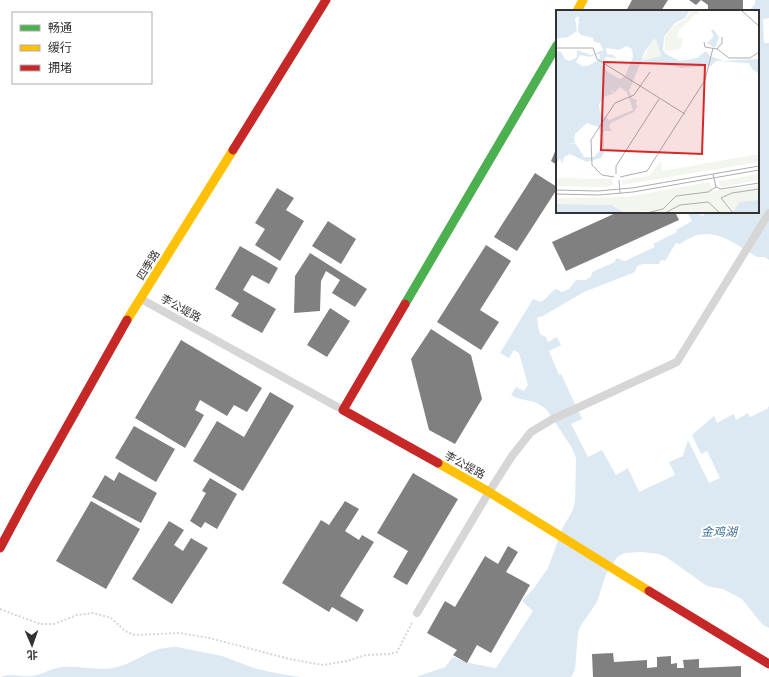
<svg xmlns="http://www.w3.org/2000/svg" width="769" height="677" viewBox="0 0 769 677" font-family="Manrope,'Noto Sans SC',sans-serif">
  <rect width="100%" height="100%" fill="#fff"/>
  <path fill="#dce9f3" d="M755,0H769V18L763,19L764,43H769V260L764,257H757C730,241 710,222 680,244L676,243L665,261L661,260L659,264H643L637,266L635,272L584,292L541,317H537L538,327L540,334L546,337L548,342L557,337L561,345L549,351L559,375L561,374L582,419L571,424L588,457L602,450L616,475L628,468L639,492L675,475L669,462L683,456L688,440L709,483L720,478L707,451L701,454L692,435L714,416L717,423L734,414L736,420L748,413L750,417L767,409L769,406V628L763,625L757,618L742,599L723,589L707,586L666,557L659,554L642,552L624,553L617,557L606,574L597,602L580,627L578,633L575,670L571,677H416L445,667L453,657L469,663L496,668L533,611L522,601L534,588L548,568L563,527L573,510L575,501L576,458L572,448L547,410C533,397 524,403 511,395L516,387L524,391L528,385L519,353L514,350L509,358L500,353L533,299L541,302C548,298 549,293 556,289L562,292L569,289L576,280H585L591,277L592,272L615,262L616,258L625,261L655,247L653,244L677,232L676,230L692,221L687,212H696L703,216L705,212H758V11H749L755,4Z
    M177,647L222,656L257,669L281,674L301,677H0C11,673 16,676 27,676C40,677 50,668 62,667C81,665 98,672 117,667C130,664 141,656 153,651C161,648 169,647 177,647Z"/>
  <path fill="#808080" d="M632,0H668L661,11H626Z
    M689,0H743V11H708V5L701,0L696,5Z
    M557,147V165L551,161Z
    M535,173L557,187V189L517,251L494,237Z
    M277,188L294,198L286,210L304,221L280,261L255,245L265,229L255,223Z
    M618,212H675L679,220L566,271L552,242Z
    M328,221L356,239L341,264L312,246Z
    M486,245L511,261L480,310L499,322L481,350L437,322Z
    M240,246L278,268L269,284L252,275L243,290L276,309L262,333L231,316L239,303L215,289Z
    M310,253L367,289L355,307L332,293L340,280L326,271L321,281L320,311L294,313L295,276Z
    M330,308L350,321L327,357L307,345Z
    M431,329L471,355L482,399L455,444L429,430L411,359Z
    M181,340L262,388L247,412L234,405L227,416L200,400L195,410L204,415L185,448L135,418Z
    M270,392L294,406L243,491L193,461L217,421L244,437Z
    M134,426L175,449L156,482L115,458Z
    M119,472L157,493L141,523L92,497L105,475L114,481Z
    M413,473L458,499L407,585L393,577L408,551L377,533Z
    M210,478L237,494L217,529L205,522L201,528L190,521L206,493L202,491Z
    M91,501L140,529L106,589L56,561Z
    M345,501L359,509L345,531L359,540L362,535L374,542L340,596L364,610L357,622L332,607L329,612L282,583L321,520L329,525Z
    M169,521L184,530L174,545L183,551L191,538L208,548L172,604L132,579Z
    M508,546L518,552L506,572L530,585L491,653L477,645L467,663L453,655L457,650L427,633L445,601L455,607L485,556L498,564Z
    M613,653L614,662L647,660V668L657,667V657L671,656V664L677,663V668H684L683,660L699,659V668L741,666V677H593L592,654Z"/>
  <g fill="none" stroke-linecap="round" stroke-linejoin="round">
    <path stroke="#d6d6d6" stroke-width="2" stroke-dasharray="2 2" stroke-linecap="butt" d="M0,609L40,624H54L77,615L93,613L111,618L125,631L135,635L179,633L209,638L290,659L323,665L347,661L366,655L389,654L397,652L413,621"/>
    <path stroke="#d6d6d6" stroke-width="8" d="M141,299L343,410
      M417,613L489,492L512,456L531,432L551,420L677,362L769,213"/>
    <path stroke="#4caf50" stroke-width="9" d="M405,304L557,45"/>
    <path stroke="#ffc107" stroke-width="9" d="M577,11L583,0
      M127,320L233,150
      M438,463L489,492L649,591"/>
    <path stroke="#c62828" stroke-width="9" d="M233,150L326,0
      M405,304L343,410L438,463
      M0,548L30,492L127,320
      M649,591L769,664"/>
  </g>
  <g text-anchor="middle" stroke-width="4" stroke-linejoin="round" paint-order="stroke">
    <g font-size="11" fill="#323232" stroke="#fff">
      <text transform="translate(148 265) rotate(-58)" y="4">四季路</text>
      <text transform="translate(181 308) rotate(29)" y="4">李公堤路</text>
      <text transform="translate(465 465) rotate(29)" y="4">李公堤路</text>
    </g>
    <g font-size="12" font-style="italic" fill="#3c7298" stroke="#fff">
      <text x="719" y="536">金鸡湖</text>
    </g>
  </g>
  <g transform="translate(556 10)">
    <rect width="203" height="203" fill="#fff"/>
    <path d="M142,0L143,6L140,4L123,20L121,28H127L125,39L109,41V27L119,15L131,8L135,1ZM100,29L105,46L86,51L96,31ZM203,144V152L66,175V170L93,166L105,151L106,161ZM203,164V170L166,177L163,174V171ZM0,168L56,169L58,175L48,177L0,176ZM153,172L157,181L203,175V203H90L89,201L69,203L55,195L0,194V188L71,187Z" fill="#f2f6ee"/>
    <path d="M0,0H134L129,8L119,13L108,27L107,40L110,44L124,51L141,48L150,41L154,46L167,51L203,49V64L196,59L193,53L160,51L155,56L126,58L108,54H84L73,81L76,88L81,90L80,95H82L78,102L55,113L53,116L56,121H48V143L45,148L31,152L14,144L8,147L6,154L4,148L0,154V41L5,42L9,49L14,51L21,47V40L35,45L47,40L44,33L38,32L37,28L25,25L22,21L23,6L19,8L21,21L12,27L0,29ZM100,29L105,46L86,51L88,43L97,30ZM70,36L76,39L77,47L69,66L64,69L52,62L46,55L50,47L60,48L58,45L51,44L50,38L63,40ZM41,44L44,45V49L32,56H26L20,52L24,45L34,47ZM64,77L71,82L77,100L53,110L44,103L43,95L47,87L57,84L54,78L58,83ZM31,113L42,117L45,121L46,138L38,147H28L20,134H11L20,133L18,131L19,124ZM157,19L163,27L159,38L151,33L158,26L155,21ZM203,190V203H176L184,192ZM0,194L55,195L69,203H0Z" fill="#dce9f3" fill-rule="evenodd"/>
    <path fill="none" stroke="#adadad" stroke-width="1" d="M185,0L203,16M148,32L149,37L161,39L173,48H194L203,42M0,38H37L41,49L129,104M161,39L166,33V27M60,164V156L103,89M157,164L160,177L165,179L203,173M58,167L46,165L36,155L35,130L59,93L78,85L94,62M64,167L91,161L149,70L157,38M63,170L64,183M0,180L42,181L76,178L203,156M0,184L43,185L77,182L203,160M91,203L107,199L120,186L152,182L160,177M109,203L124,195L152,192L164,203M177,203L165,188L176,183L203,179"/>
    <path fill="#d62828" fill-opacity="0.15" stroke="#d62828" stroke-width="2" d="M48,52L149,55L146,144L45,140Z"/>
    <rect width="203" height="203" fill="none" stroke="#323232" stroke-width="2"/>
  </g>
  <rect x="12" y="12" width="140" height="72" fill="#ffffff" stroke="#adadad"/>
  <rect x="20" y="25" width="20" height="6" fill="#4caf50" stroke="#adadad"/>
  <text x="48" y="32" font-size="12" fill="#323232">畅通</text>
  <rect x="20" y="45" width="20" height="6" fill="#ffc107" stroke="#adadad"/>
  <text x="48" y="52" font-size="12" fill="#323232">缓行</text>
  <rect x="20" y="65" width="20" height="6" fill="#c62828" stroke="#adadad"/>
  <text x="48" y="72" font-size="12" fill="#323232">拥堵</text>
  <g transform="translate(32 645) rotate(178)" stroke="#ffffff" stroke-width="3" paint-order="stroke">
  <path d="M0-3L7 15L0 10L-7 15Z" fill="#323232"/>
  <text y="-6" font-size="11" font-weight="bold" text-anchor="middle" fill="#323232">北</text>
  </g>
</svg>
